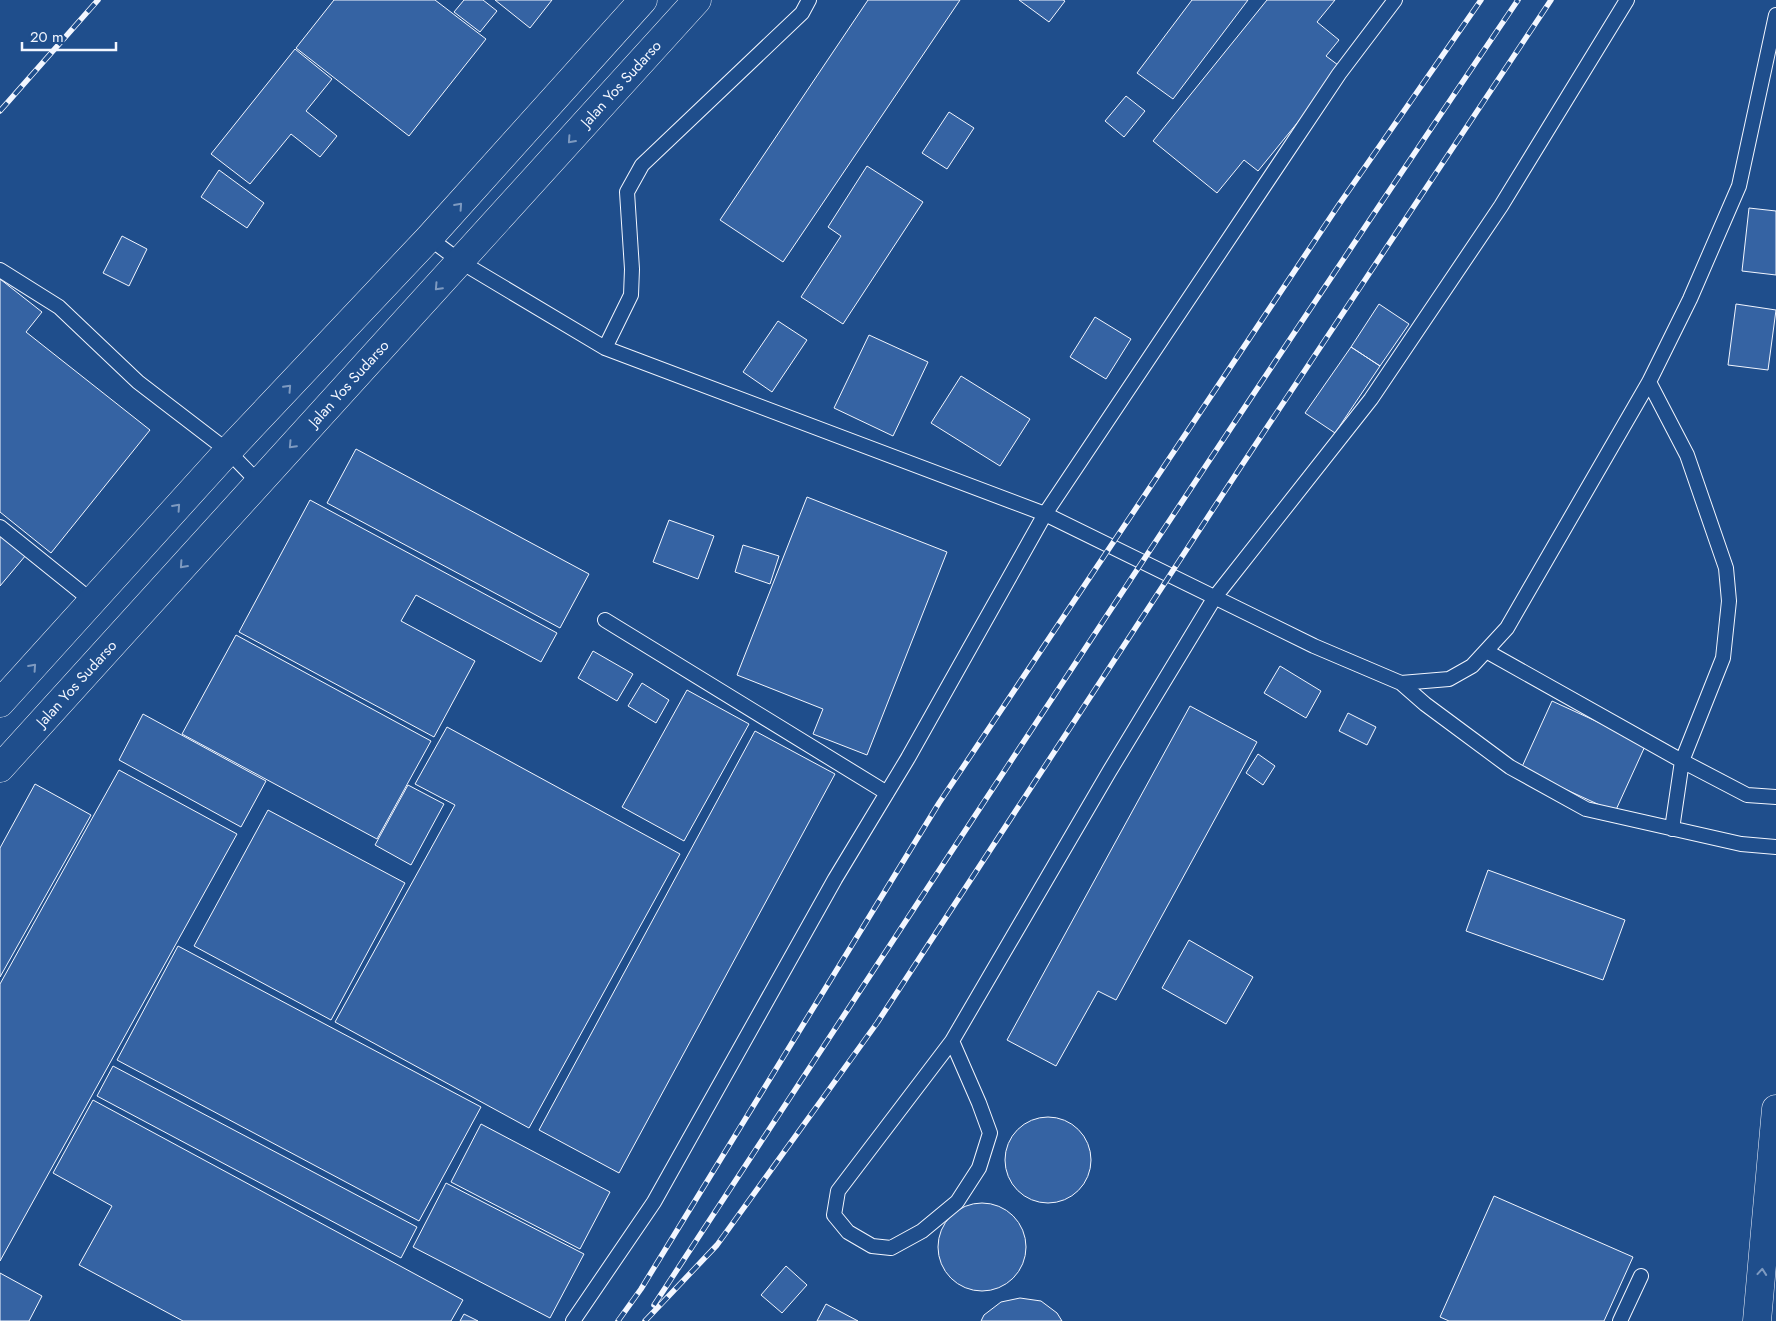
<svg xmlns="http://www.w3.org/2000/svg" width="1776" height="1321" viewBox="0 0 1776 1321" font-family="Jost,sans-serif">
  <rect width="100%" height="100%" fill="#1f4e8c"/>
  <path fill="#3563a3" stroke="#f2f6ff" d="M334,0H435L486,39L409,136L296,48Z
    M464,0H483L497,11L480,32L454,12Z
    M495,0H552L530,28Z
    M868,0H960L783,262L720,220Z
    M1019,0H1063L1065,1L1049,22Z
    M1192,0H1248L1173,99L1137,73Z
    M1267,0H1335L1317,22L1339,40L1326,56L1342,68L1258,171L1244,160L1217,193L1153,141Z
    M295,49L332,79L306,111L337,136L320,157L291,134L250,184L211,154Z
    M1126,96L1145,111L1124,137L1105,121Z
    M949,112L974,128L947,169L922,153Z
    M867,166L923,202L843,324L801,297L841,236L828,227Z
    M219,170L264,203L247,228L201,197Z
    M1749,208L1776,211V275L1742,271Z
    M122,236L147,249L129,286L103,273Z
    M0,279L42,312L26,332L150,430L51,553L0,512Z
    M1379,304L1409,324L1380,366L1351,347Z
    M1736,304L1776,310L1768,370L1728,365Z
    M1095,317L1131,339L1106,379L1070,357Z
    M778,321L807,340L772,392L743,372Z
    M869,335L928,362L893,436L834,408Z
    M1351,347L1380,366L1335,433L1305,413Z
    M961,376L1030,419L1000,466L931,423Z
    M356,449L589,574L560,628L327,503Z
    M807,497L947,552L867,755L813,734L823,709L737,675Z
    M310,500L557,633L541,662L416,595L401,621L475,661L434,737L239,632Z
    M669,520L714,536L698,579L653,562Z
    M0,533L26,555L0,586Z
    M743,545L779,556L770,584L735,572Z
    M236,635L431,741L377,839L182,734Z
    M593,651L633,674L617,701L578,678Z
    M1280,666L1321,691L1306,718L1264,693Z
    M642,683L669,700L656,723L628,706Z
    M687,690L749,724L684,841L622,807Z
    M1552,701L1646,744L1615,812L1521,769Z
    M1190,706L1257,742L1116,1000L1098,991L1056,1066L1007,1040Z
    M1348,713L1376,727L1367,745L1339,731Z
    M143,714L266,781L241,827L119,760Z
    M447,727L680,854L529,1128L335,1022L455,805L415,784Z
    M755,731L835,774L619,1173L539,1130Z
    M1258,754L1275,766L1263,785L1246,773Z
    M119,770L237,834L0,1261V984Z
    M35,784L91,815L0,977V848Z
    M408,785L444,804L411,865L375,845Z
    M268,810L405,883L331,1020L194,946Z
    M1488,870L1625,920L1603,980L1466,931Z
    M1189,940L1253,977L1226,1024L1162,988Z
    M178,946L481,1107L419,1221L117,1060Z
    M113,1066L417,1227L401,1258L97,1096Z
    M93,1100L463,1300L451,1321H183L79,1265L112,1206L53,1173Z
    M1005 1160a43 43 0 1 1 86 0a43 43 0 1 1-86 0Z
    M481,1124L610,1192L580,1249L451,1182Z
    M446,1183L584,1254L550,1318L413,1247Z
    M1494,1196L1633,1257L1604,1321H1449L1440,1317Z
    M938 1247a44 44 0 1 1 88 0a44 44 0 1 1-88 0Z
    M786,1266L807,1285L782,1313L761,1295Z
    M0,1273L42,1296L29,1321H0Z
    M1020,1298L1041,1301L1057,1313L1062,1321H981L984,1315L1001,1302Z
    M826,1304L858,1321H817Z
    M464,1314L478,1321H460Z"/>
  <g fill="none" stroke-linecap="round" stroke-linejoin="round">
    <defs>
      <path id="lane" d="M429,238L461,262L605,348L1045,514L1314,646L1401,683L1449,679L1472,666L1507,628L1649,382L1690,299L1739,186L1776,15
        M0,270L59,307L138,382L228,451L258,482
        M605,348L631,295L632,269L627,192L642,165L802,13L809,0
        M1649,382L1687,455L1726,568L1729,601L1723,658L1682,761L1672,829
        M0,527L92,601
        M605,620L887,793
        M1486,651L1682,761L1747,795L1776,797
        M1401,683L1425,704L1510,767L1586,809L1741,844L1776,847
        M952,1041L979,1103L990,1133L979,1168L957,1202L922,1231L891,1248L872,1246L848,1232L834,1215L838,1191L952,1041L1109,772L1215,597L1371,399L1501,206L1627,0
        M573,1321L654,1202L835,879L908,758L1045,514L1339,74L1395,0
        M1620,1321L1641,1276"/>
      <g id="highway">
        <path d="M0,703L228,451L429,238L643,0"/>
        <path id="s1" d="M0,768L697,0"/>
        <path d="M1757,1321L1776,1109"/>
      </g>
    </defs>
    <use href="#lane" stroke="#f2f6ff" stroke-width="16"/>
    <use href="#highway" stroke="#f2f6ff" stroke-width="29"/>
    <use href="#lane" stroke="#1f4e8c" stroke-width="14"/>
    <use href="#highway" stroke="#1f4e8c" stroke-width="28"/>
    <defs>
      <path id="rail" d="M0,111L98,0
        M654,1305C940,869 1225,432 1518,0
        M618,1321L641,1289L939,803L1338,206L1481,0
        M645,1321L717,1245L877,1023L1238,471L1551,0"/>
    </defs>
    <use href="#rail" stroke="#f2f6ff" stroke-width="5.5"/>
    <use href="#rail" stroke="#1f4e8c" stroke-width="4" stroke-dasharray="11" stroke-linecap="butt"/>
  </g>
  <defs><path id="oneway-chevron" d="M-2-3.5L2.5 0L-2 3.5" fill="none" stroke-width="1.6" stroke-linecap="round" stroke-linejoin="round" transform="scale(1.25)"/></defs>
  <g stroke="#7e9ac0">
    <use href="#oneway-chevron" transform="translate(571 140) rotate(132)"/>
    <use href="#oneway-chevron" transform="translate(459 206) rotate(-48)"/>
    <use href="#oneway-chevron" transform="translate(438 287) rotate(133)"/>
    <use href="#oneway-chevron" transform="translate(288 388) rotate(-47)"/>
    <use href="#oneway-chevron" transform="translate(292 445) rotate(133)"/>
    <use href="#oneway-chevron" transform="translate(177 507) rotate(-48)"/>
    <use href="#oneway-chevron" transform="translate(183 565) rotate(132)"/>
    <use href="#oneway-chevron" transform="translate(33 667) rotate(-48)"/>
    <use href="#oneway-chevron" transform="translate(1762 1272) rotate(-85)"/>
  </g>
  <g text-anchor="middle" stroke-width="4" stroke-linejoin="round" paint-order="stroke">
    <g font-size="15" fill="#f2f6ff" stroke="#1f4e8c">
      <text dy="5" stroke="none"><textPath href="#s1" startOffset="924">Jalan Yos Sudarso</textPath></text>
      <text dy="5" stroke="none"><textPath href="#s1" startOffset="519">Jalan Yos Sudarso</textPath></text>
      <text dy="5" stroke="none"><textPath href="#s1" startOffset="114">Jalan Yos Sudarso</textPath></text>
    </g>
  </g>
  <path d="M22 42v8h94v-8" fill="none" stroke="#f2f6ff" stroke-width="2.5"/>
  <text x="30" y="42" font-size="15" fill="#f2f6ff" stroke="#1f4e8c" stroke-width="4" paint-order="stroke">20 m</text>
</svg>
